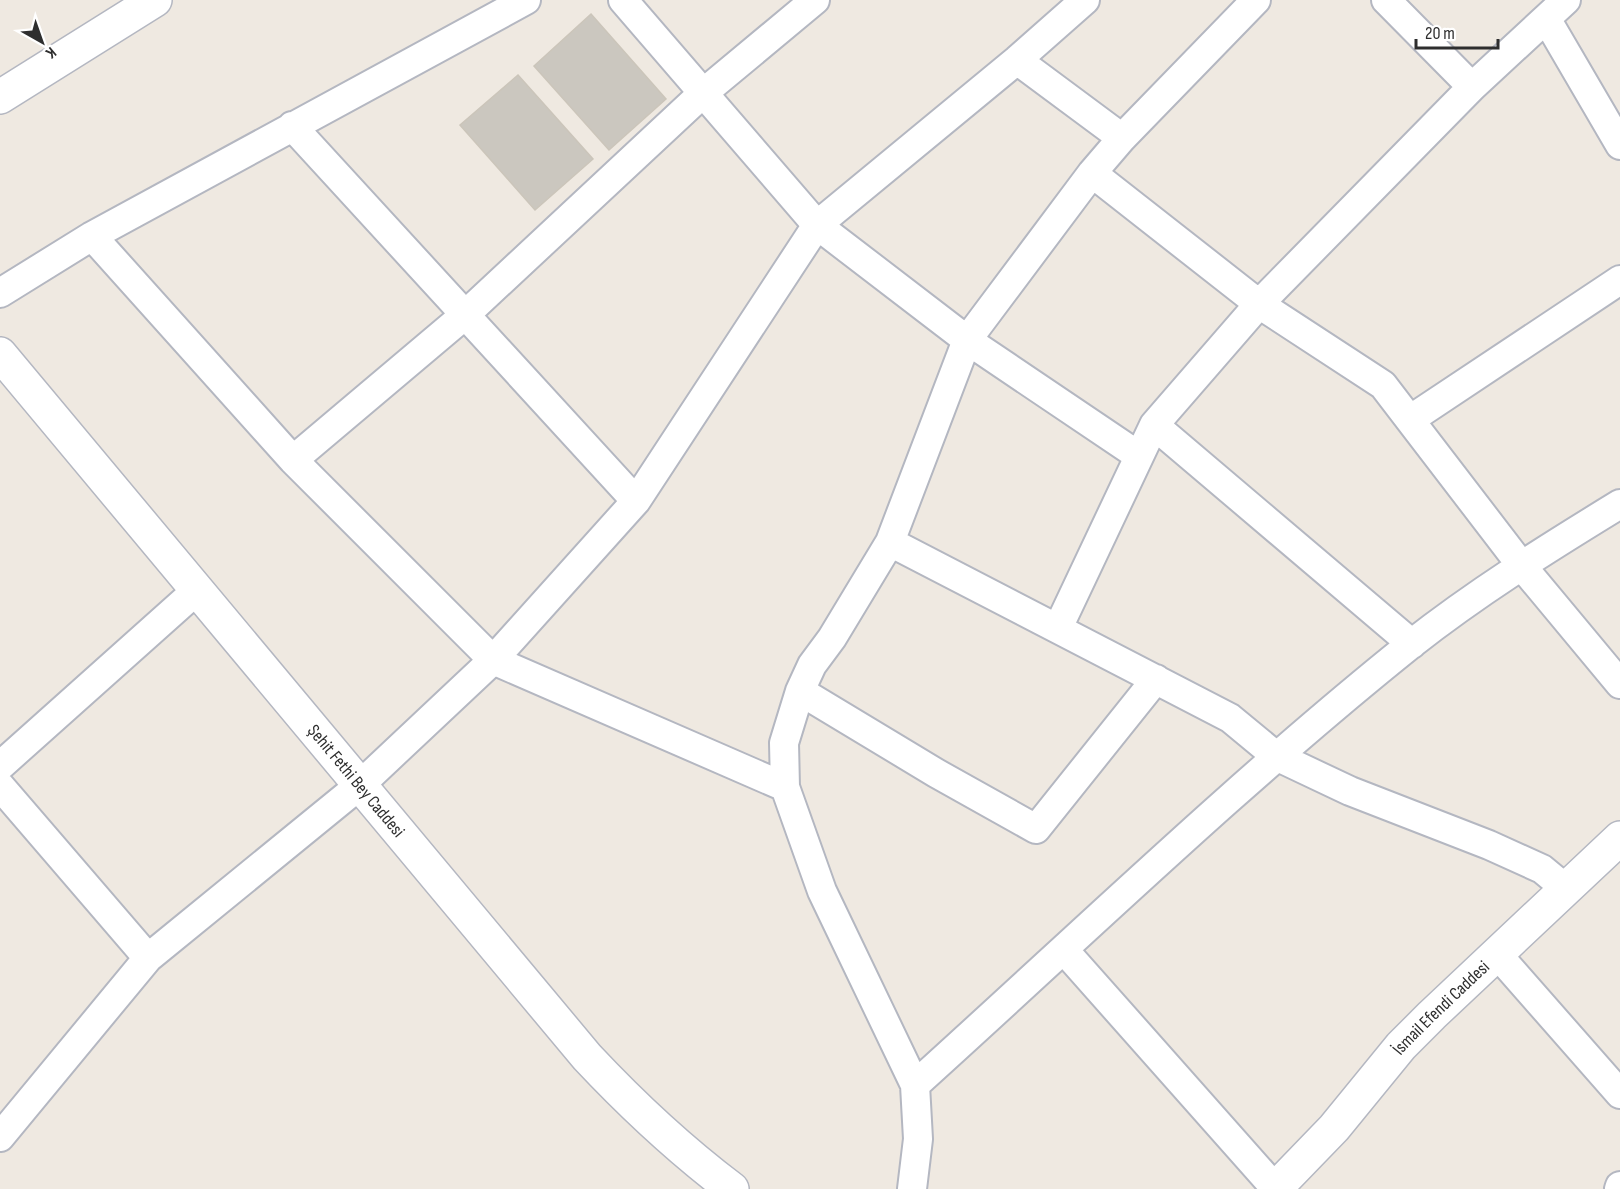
<svg xmlns="http://www.w3.org/2000/svg" width="1620" height="1189" viewBox="0 0 1620 1189" font-family="'Sofia Sans Condensed',sans-serif">
  <rect width="100%" height="100%" fill="#efe9e1"/>
  <path fill="#cbc7bf" stroke="#cbc5ba" stroke-width="1.5" d="M591,14L666,99L609,150L534,66Z
    M518,75L593,159L535,210L460,125Z"/>
  <g fill="none" stroke-linecap="round" stroke-linejoin="round">
    <defs>
      <path id="minor" d="M623,0L817,225L967,340L1139,456
        M1386,0L1472,87
        M1547,20L1620,145
        M1017,60L1122,138L1092,173L1259,304L1383,385L1521,565L1620,684
        M292,126L636,501
        M1122,138L1256,0
        M92,236L293,460L493,660L785,787
        M0,293L92,236L526,0
        M1411,419L1620,280
        M1154,425L1412,644
        M293,460L466,314L702,94L815,0
        M890,542L1230,718L1276,756L1350,791L1489,845L1542,869L1565,888
        M1058,628L1154,425L1259,304L1472,87L1566,0
        M800,691L936,773L1036,829L1156,679
        M0,766L197,590
        M0,786L148,958
        M1064,950L1276,1189
        M1497,954L1620,1094
        M915,1085C1079,937 1238,783 1410,645C1476,593 1548,548 1620,504
        M0,1137L148,958L360,785L493,660L636,501L817,225L1017,60L1085,0
        M912,1189L918,1139L915,1085L822,891L785,787L784,743L800,691L812,665L832,638L890,542L967,340L1092,173
        M1619,1189L1620,1186"/>
      <g id="tertiary">
        <path id="s1" d="M0,354L587,1057C632,1105 679,1149 732,1189"/>
        <path id="s2" d="M1275,1189L1334,1128L1401,1046L1432,1015L1620,838"/>
      </g>
      <path id="secondary" d="M0,97L155,0"/>
    </defs>
    <use href="#minor" stroke="#b4b7c1" stroke-width="32"/>
    <use href="#tertiary" stroke="#b4b7c1" stroke-width="36"/>
    <use href="#secondary" stroke="#b4b7c1" stroke-width="36"/>
    <use href="#minor" stroke="#fff" stroke-width="28"/>
    <use href="#tertiary" stroke="#fff" stroke-width="33"/>
    <use href="#secondary" stroke="#fff" stroke-width="33"/>
  </g>
  <g text-anchor="middle" stroke-width="4.5" stroke-linejoin="round" paint-order="stroke">
    <g font-size="18" fill="#2e2e2e" stroke="#fff">
      <text dy="6" stroke="none"><textPath href="#s1" startOffset="556">Şehit Fethi Bey Caddesi</textPath></text>
      <text dy="6" stroke="none"><textPath href="#s2" startOffset="246">İsmail Efendi Caddesi</textPath></text>
    </g>
  </g>
  <g transform="translate(42 42) rotate(140)" stroke="#ffffff" stroke-width="4.5" paint-order="stroke">
  <path d="M0-4.5L10 22L0 15L-10 22Z" fill="#2e2e2e"/>
  <text y="-9" font-size="16" font-weight="bold" text-anchor="middle" fill="#2e2e2e">K</text>
  </g>
  <path d="M1416 39v9h82v-9" fill="none" stroke="#2e2e2e" stroke-width="3"/>
  <text x="1425" y="39" font-size="18" fill="#2e2e2e" stroke="#ffffff" stroke-width="4.5" paint-order="stroke">20 m</text>
</svg>
